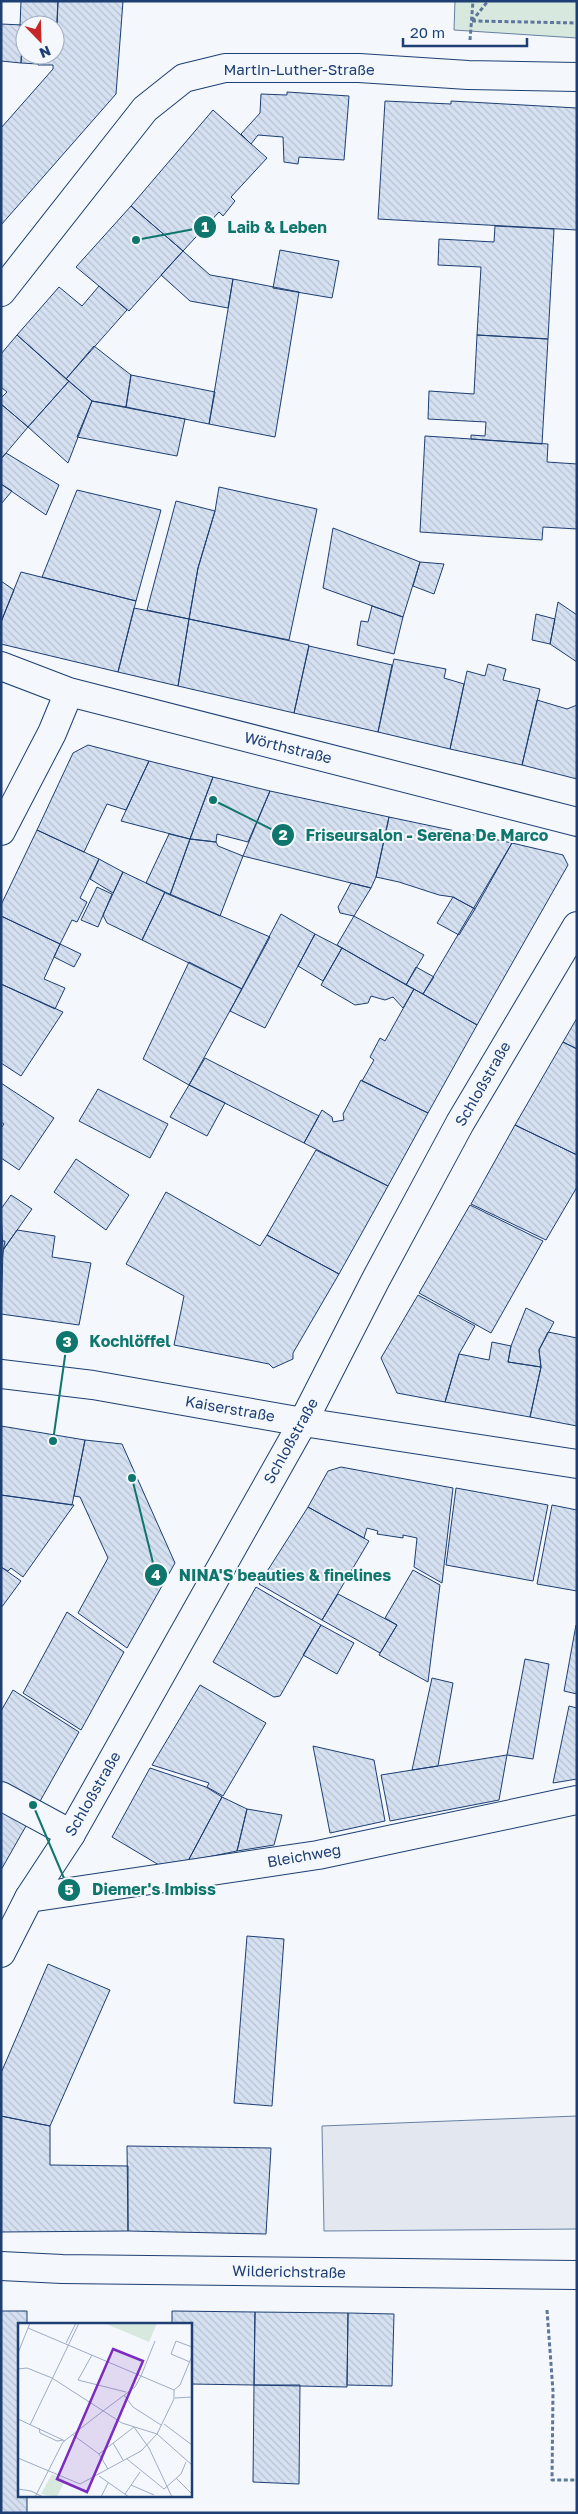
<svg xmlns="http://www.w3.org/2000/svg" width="578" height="2514" viewBox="0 0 578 2514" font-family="'Golos Text',sans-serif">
  <defs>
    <pattern id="building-back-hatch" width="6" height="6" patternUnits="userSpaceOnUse" patternTransform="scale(1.25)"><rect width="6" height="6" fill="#d5e0f0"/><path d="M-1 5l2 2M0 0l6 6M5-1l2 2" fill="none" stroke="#b6c1d1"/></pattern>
  </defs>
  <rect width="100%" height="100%" fill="#f4f7fb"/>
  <path fill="#d7e8df" stroke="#687fa3" d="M455,1H577V38L454,30Z"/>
  <path fill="#e3e8f0" stroke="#687fa3" d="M577,2116V2229L324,2231L322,2126Z"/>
  <path fill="url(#building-back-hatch)" stroke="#1d3f73" d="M21,1H58L57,28L55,25L20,26Z
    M58,1H123L116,94L1,225V128L53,69V65H38L39,55H55Z
    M1,24L23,25L21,63L1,61Z
    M23,25L25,26V55H39L38,64L21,63Z
    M287,92L349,96L344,160L299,157L298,164L284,162L283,137L258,135L251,144L241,134L260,113L261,94L287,95Z
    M385,101L451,104V101L577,108V230L378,219Z
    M213,110L267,158L231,197L235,201L223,216L219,212L183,251L131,206Z
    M131,206L183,251L129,311L76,267Z
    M495,226L554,229L548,339L477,335L481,267L438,265L439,239L494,242Z
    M280,250L339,261L332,298L273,288Z
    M183,251L210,275L233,279L228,308L190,301L161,275Z
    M233,279L299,292L275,437L209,424Z
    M99,286L127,310L66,379L17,335L59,287L82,306Z
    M17,335L69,381L28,427L1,404V398L7,392L1,387V354Z
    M477,335L548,339L542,444L471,439V435L485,436L486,422L428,419L429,391L474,394Z
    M94,346L131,375L126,407L92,401L66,379Z
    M131,375L215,392L209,424L126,407Z
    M69,381L92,401L68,463L28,427Z
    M92,401L185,419L177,456L77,437Z
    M1,404L28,427L1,459Z
    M425,436L548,444L547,462L577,464V529L543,527L542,540L420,532Z
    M6,453L59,485L46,515L1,484V459Z
    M1,484L12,491L1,504Z
    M219,487L317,509L289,640L189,619L198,568L215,511Z
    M77,490L161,510L136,601L42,577Z
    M176,501L215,511L198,568L189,619L147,610Z
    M333,528L420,562L403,617L323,588Z
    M420,562L444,564L434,594L413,586Z
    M21,572L136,601L118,672L1,644V622Z
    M1,581L14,590L1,622Z
    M558,602L577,615V662L550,644Z
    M372,606L403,617L394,654L357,645L361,621L368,622Z
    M134,608L189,619L178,686L118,672Z
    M536,614L555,619L550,644L532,640Z
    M189,619L309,645L294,713L178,686Z
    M309,646L392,665L378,732L294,713Z
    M394,659L446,669L444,678L464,684L450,749L378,732Z
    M488,664L506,669L503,680L540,689L522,765L450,749L467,671L485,676Z
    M537,700L567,709L577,705V779L522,765Z
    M88,745L149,761L126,810L107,804L84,852L37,830L73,753Z
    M149,761L213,777L190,839L121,821Z
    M213,777L270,791L248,842L217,834L216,842L190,839Z
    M270,791L389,817L376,877L371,888L243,856Z
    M389,817L512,843L475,909L453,897L439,895L399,882L376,877Z
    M37,830L99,859L80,898L87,902L77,922L72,920L60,944L1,916V905Z
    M169,834L190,839L170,895L146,883Z
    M190,839L216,842L218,846L243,856L220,916L170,895Z
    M512,843L563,855L568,865L477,1025L423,994Z
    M99,859L123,872L113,893L90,879Z
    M123,872L165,892L142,940L107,923L103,915Z
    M351,883L371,888L354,916L340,913L338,907Z
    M97,887L112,894L98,927L81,920Z
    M165,892L270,937L242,989L142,940Z
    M453,897L475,909L459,935L437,923Z
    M281,914L315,934L265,1028L230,1011Z
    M1,916L60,944L44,979L65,988L55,1009L1,984Z
    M354,916L424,955L406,985L337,945Z
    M315,934L342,948L323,981L298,966Z
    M60,944L81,954L74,967L54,957Z
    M342,948L414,989L403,1008L393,997L385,1000L371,996L368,1003L355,1005L321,985Z
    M189,962L242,989L189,1085L143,1059Z
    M416,967L434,977L423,994L406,985Z
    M1,984L63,1012L21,1076L1,1063Z
    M414,989L477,1025L428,1113L362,1081L374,1060L370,1057L380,1038L385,1041Z
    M577,1018V1049L563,1042Z
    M563,1042L577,1049V1155L515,1125Z
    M205,1058L319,1116L304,1143L189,1085Z
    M361,1080L428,1113L388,1186L304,1143L322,1110L332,1117L333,1122L344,1120L343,1114Z
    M1,1083L54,1118L19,1170L1,1158V1128L4,1124L1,1122Z
    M189,1085L225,1103L207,1136L170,1117Z
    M98,1089L168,1124L150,1158L79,1121Z
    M515,1125L577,1155V1187L546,1240L471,1204Z
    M316,1150L388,1186L339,1274L267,1235Z
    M76,1159L129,1195L106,1230L54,1192Z
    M166,1192L260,1246L267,1235L339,1274L293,1353V1359L273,1368L269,1364L174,1345L184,1296L126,1264Z
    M11,1195L32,1209L3,1250L1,1209Z
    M470,1205L543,1241L491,1333L419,1293Z
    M17,1230L55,1236L52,1257L91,1263L79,1325L1,1314L3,1250Z
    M1,1241H5L1,1264Z
    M418,1295L475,1326L459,1354L445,1402L397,1393L381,1358Z
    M526,1308L554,1322L539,1350L541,1367L508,1362L511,1346Z
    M548,1332L577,1338V1426L530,1417L541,1367L539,1350Z
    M492,1342L511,1346L508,1362L541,1367L530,1417L445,1402L459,1354L489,1360Z
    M1,1426L85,1440L72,1505L1,1495Z
    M85,1440L122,1444L175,1563L127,1648L78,1613L108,1558L80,1497L74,1496Z
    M341,1467L453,1488L442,1583L414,1567L417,1538L403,1535V1538L377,1534L378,1531L367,1528L364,1538L308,1507L328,1471Z
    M456,1488L548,1505L533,1581L446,1565Z
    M1,1495L74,1505L23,1577L11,1568L8,1571L1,1567Z
    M552,1505L577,1510V1591L537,1584Z
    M308,1507L369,1541L322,1620L259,1584Z
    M1,1567L21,1581L1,1608Z
    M413,1570L440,1585L428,1682L379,1655L397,1625L385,1618Z
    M256,1587L321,1625L280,1696L274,1697L213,1662Z
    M338,1594L397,1625L380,1653L322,1620Z
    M67,1612L124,1652L81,1730L23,1693Z
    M321,1625L354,1643L337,1674L303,1655Z
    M576,1625H577V1694L564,1691Z
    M525,1659L549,1664L533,1759L507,1755Z
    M432,1678L453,1683L438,1766L412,1770Z
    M200,1685L266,1723L223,1796L207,1787L209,1783L152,1765Z
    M13,1690L79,1732L30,1819L1,1802V1711Z
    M569,1706L577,1708V1779L553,1783Z
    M313,1746L374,1760L385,1821L330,1833Z
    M507,1755L499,1800L390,1821L381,1775Z
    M150,1768L206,1787L222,1797L188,1861L159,1865L112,1837Z
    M222,1797L247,1809L237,1851L188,1861Z
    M1,1802L30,1819L1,1870Z
    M247,1809L282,1815L274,1845L237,1851Z
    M247,1936L284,1939L272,2106L234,2103Z
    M48,1964L110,1990L50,2126L1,2116V2073Z
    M1,2116L50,2126V2165L128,2166V2231L1,2232Z
    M127,2146L271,2148L266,2234L128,2231Z
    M1,2311H27V2324H19V2495H27V2513H1Z
    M172,2311L255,2312L254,2385L190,2384V2324H172Z
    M255,2312L348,2313L347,2387L254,2385Z
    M348,2313L394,2314L392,2386L347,2385Z
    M254,2385H300L299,2484L253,2482Z"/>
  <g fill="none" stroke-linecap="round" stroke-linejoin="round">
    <defs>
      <path id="minor" d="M1,292L145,109L184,78L225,68H359L468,75L577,77
        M1,666L69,692L577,822
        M1,831L52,733L69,692
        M303,1422L375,1281L460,1123L577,926
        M1,1796L71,1834
        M29,1898L318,1855L577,1800
        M1,2266L62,2269L577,2275"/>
      <path id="major" d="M1,1374L93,1385L303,1422L577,1464
        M1,1953L29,1898L71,1834L303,1422"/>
    </defs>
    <use href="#minor" stroke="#1d3f73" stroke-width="30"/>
    <use href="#major" stroke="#1d3f73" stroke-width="30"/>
    <path stroke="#5e769c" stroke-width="3" stroke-dasharray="4 2.5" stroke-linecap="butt" d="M472,21L577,23
      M472,21L488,1
      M470,40L473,1
      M547,2310L553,2391L552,2480H577"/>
    <use href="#minor" stroke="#f4f7fb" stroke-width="28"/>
    <use href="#major" stroke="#f4f7fb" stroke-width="28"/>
  </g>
  <g text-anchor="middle" stroke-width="4" stroke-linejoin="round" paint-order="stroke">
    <g font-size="15" fill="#1d3f73" stroke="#f4f7fb">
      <text x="299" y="75">Martin-Luther-Straße</text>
      <text transform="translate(288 748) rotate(14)" y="5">Wörthstraße</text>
      <text transform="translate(483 1084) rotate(-60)" y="5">Schloßstraße</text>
      <text transform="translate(230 1409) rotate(10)" y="5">Kaiserstraße</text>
      <text transform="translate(291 1441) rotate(-61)" y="5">Schloßstraße</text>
      <text transform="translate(93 1794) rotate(-60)" y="5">Schloßstraße</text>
      <text transform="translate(304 1856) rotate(-10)" y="5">Bleichweg</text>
      <text transform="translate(289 2272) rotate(1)" y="5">Wilderichstraße</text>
    </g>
  </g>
  <g transform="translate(18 2323)">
    <rect width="174" height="174" fill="#f4f7fb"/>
    <path d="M86,0H139L131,19ZM34,151L47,157L39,174L23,171Z" fill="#d7e8df"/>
    <path fill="none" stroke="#9eadc5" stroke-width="1" d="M10,5L123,53L137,18M48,20L58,0M0,30L12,0M74,32L60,57L108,69M172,39L153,31L158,18L174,24M0,46L9,45L34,55L104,100L139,111L174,142M156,67L162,62L174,33M106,72L115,84L143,102M157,75L174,74M85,88L117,64L123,53L156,67M0,96L47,118M146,101L174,122M12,102L61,0M21,105L22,110L39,118L45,117M139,111L156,76V67M55,112L81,131L90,146M95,120L105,137M81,131L116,104L131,125L154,174M0,135L62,161L123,128L139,111M109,136L146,166L163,151L168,139M81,153L111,174M158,155L174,171M113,162L136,172M0,166L13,168L25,174M107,171L122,149M17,174L45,119L85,88M83,174L90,160"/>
    <path fill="#7b2cbf" fill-opacity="0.15" stroke="#7b2cbf" stroke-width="2.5" d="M95,26L125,38L69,169L39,156Z"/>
    <rect width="174" height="174" fill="none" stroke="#1d3f73" stroke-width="2.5"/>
  </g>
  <path fill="none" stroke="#0f766e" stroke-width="2" d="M136 240L205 227M213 800L283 835M53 1441L67 1342M132 1478L156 1575M33 1805L69 1890"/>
  <g fill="#0f766e" stroke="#f4f7fb" stroke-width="2">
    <circle cx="136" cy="240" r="5"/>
    <circle cx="213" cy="800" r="5"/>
    <circle cx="53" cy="1441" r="5"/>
    <circle cx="132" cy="1478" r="5"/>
    <circle cx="33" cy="1805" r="5"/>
    <circle cx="205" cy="227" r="12"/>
    <circle cx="283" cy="835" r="12"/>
    <circle cx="67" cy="1342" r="12"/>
    <circle cx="156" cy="1575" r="12"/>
    <circle cx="69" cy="1890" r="12"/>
  </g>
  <g font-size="15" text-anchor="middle" font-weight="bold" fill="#fff">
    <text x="205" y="232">1</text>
    <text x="283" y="840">2</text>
    <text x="67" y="1347">3</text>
    <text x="156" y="1580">4</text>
    <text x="69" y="1895">5</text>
  </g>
  <g font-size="16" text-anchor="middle" font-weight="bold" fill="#0f766e" stroke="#f4f7fb" stroke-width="4" stroke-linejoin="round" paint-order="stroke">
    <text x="277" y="233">Laib &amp; Leben</text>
    <text x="427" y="841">Friseursalon - Serena De Marco</text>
    <text x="130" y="1347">Kochlöffel</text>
    <text x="285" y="1581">NINA'S beauties &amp; finelines</text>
    <text x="154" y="1895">Diemer's Imbiss</text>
  </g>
  <rect width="578" height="2514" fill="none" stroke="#1d3f73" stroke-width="5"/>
  <g transform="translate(40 40) rotate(157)"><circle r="24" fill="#f4f7fb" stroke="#9eadc5"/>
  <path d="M0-4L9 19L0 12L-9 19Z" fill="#c62828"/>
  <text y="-8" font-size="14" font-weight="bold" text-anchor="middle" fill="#1d3f73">N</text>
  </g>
  <path d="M403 38v8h124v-8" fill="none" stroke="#1d3f73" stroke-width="2.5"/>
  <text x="410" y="38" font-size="15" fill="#1d3f73" stroke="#f4f7fb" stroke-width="4" paint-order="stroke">20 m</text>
</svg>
